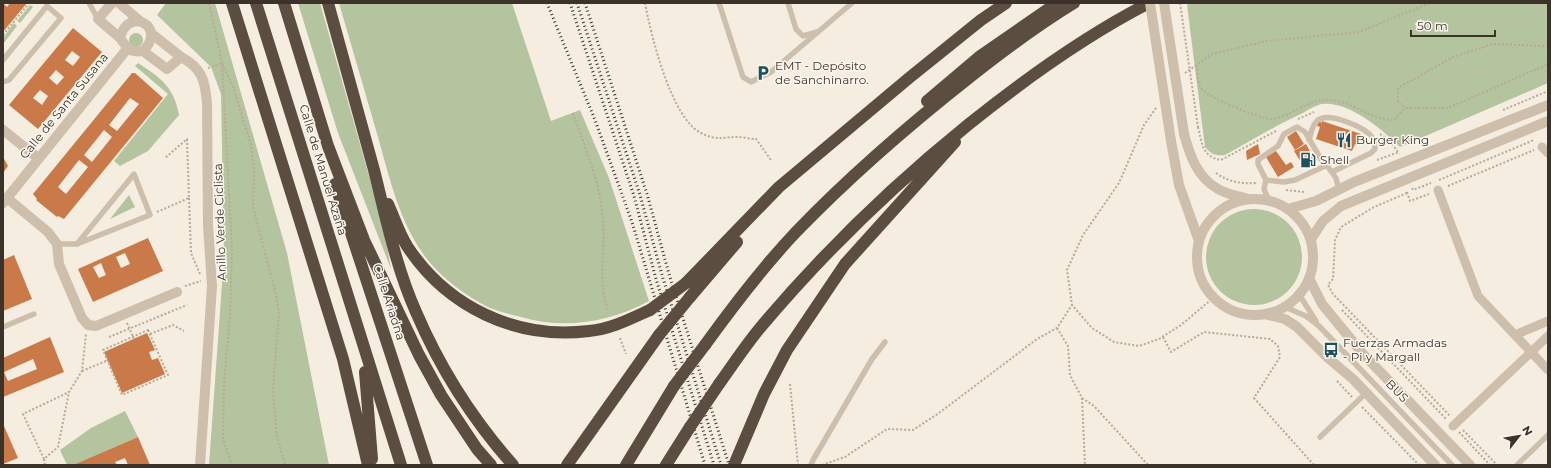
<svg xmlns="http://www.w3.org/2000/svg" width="1551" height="468" viewBox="0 0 1551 468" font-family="Montserrat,sans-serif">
  <rect width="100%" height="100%" fill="#f4ede0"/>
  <path fill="#b3c49f" d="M166,3H215L287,253L329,465H209L224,256L221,94L211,67L157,15Z
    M298,3H320L384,229L391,269L338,133Z
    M339,3H512L551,121L580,110L609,178L649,301C610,322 565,330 521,317C509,314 495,311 484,305C462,293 438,275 424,255C399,221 389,176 378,137C365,92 352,48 339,3Z
    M1190,3H1548V83L1400,147C1383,130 1349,101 1322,104C1316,105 1308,110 1303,113C1276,125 1251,141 1225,155C1215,156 1211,154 1205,147L1187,5Z
    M30,5L33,7L20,23L17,21Z
    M14,23L17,26L3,44V38Z
    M129 40a7 7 0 1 1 14 0a7 7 0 1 1-14 0Z
    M138,63C161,78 174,87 179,115L148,151L120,166L114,161L168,94L135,66Z
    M129,195L135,207L110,219Z
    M1206 257a48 48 0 1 1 96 0a48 48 0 1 1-96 0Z
    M125,411L138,437L73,465H67L60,450L91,428Z"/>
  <path fill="#ca7948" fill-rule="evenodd" d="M3,3L7,7L10,3H27L3,32Z
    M73,28L102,52L38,129L9,105ZM72,51L80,57L73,66L65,60ZM56,70L64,77L57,85L49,78ZM40,90L48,96L42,105L33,98Z
    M132,73H135L163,98L64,219L58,216L57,217L36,200L37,199L33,194ZM130,98L139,104L117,131L109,125ZM104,130L112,137L92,162L84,155ZM79,160L88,167L66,194L58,187Z
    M1319,121L1322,123V121L1361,134L1357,145L1355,144L1352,151L1316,139L1320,127L1317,126Z
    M1296,131L1304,144L1295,150L1287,137Z
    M1258,144L1260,154L1247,160L1246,151Z
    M1306,144L1315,160L1304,167L1294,151Z
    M1276,151L1286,165L1291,162L1294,167L1278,177L1266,157Z
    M3,157L8,166L3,173Z
    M148,238L163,271L93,302L78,269ZM125,253L130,264L121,268L116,257ZM101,263L106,275L99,278L93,267Z
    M14,255L32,299L3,311V260Z
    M147,333L155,350L149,352L152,360L158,358L165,374L122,393L104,352Z
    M50,337L64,372L3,397V358ZM33,359L37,369L8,381L4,372Z
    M3,426H4L18,458L3,464Z
    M138,437L150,465H128L125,458L115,462L117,465H73Z"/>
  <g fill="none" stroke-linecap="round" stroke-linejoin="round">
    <path stroke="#b9a995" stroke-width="2" stroke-dasharray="2 2" stroke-linecap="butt" d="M209,3L222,63L232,251L230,316L224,383L223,439L232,465
      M645,3C651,35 671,118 701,133C717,141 721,137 737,137C743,137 750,139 756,139L771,160
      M3,35L29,3
      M1548,46L1493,44L1453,57L1398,88V102L1405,108H1448L1548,64
      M1197,65C1197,72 1197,82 1201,88C1207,97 1260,119 1271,119C1292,117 1309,97 1331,100C1354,102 1367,119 1394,120L1405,108
      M208,68L222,63L233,87L251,145L254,170L253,207L275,291L279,313L273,389L277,437L285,465
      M1185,73L1212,54L1267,41L1359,32L1430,3
      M1156,108L1144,125L1119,183L1083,235L1067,270L1072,305L1092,328L1114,342L1139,346L1159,339L1181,325L1212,299
      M1503,110L1548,91
      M573,113C585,148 600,182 603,219C606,249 597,280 608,310
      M1298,119L1314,112
      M1198,127C1202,143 1202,157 1221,160L1276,131
      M1380,134L1390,140L1399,154
      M1377,160L1399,152
      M1216,173C1229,182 1240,184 1257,183
      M1439,180L1534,140
      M1448,186L1534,150
      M1412,188L1413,190L1431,183
      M1286,190L1305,192
      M1407,192L1410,201L1429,194
      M1407,193L1374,207L1341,227L1335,240L1333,279L1328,285L1333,294L1450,416
      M189,198L191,253L200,274
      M157,212L189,198L187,139L165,158
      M185,286L201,281
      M1342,310L1446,419
      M127,323L134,339
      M1057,328L1068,346L1070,375L1082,398L1085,465
      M148,330L168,375L122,395L103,350Z
      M150,334L173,325L184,331
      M109,337L187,305
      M1163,337L1171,352L1204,332L1270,339L1278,346L1280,357L1254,398L1314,465
      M620,338L626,354
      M82,371L106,361
      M1337,381L1352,397
      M790,384L798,465
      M1082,398L1094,406L1148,465
      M1362,407L1419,465
      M1463,430L1497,465
      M1459,432L1490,465
      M44,459L23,414L69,392L82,371L86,334
      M45,465L44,459L58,447L69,392
      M822,465L845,457L887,429L913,430L939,413L1037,339L1057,328L1072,305"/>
    <path stroke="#cdbfab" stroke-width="5.5" d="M89,3L98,19
      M719,3L743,77L751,82L771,72L852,3
      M788,3L796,29L803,36L817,32
      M3,60L47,6L61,18L9,80L3,82
      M1309,140C1311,134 1312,124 1318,120C1329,112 1365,127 1372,137C1375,141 1375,145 1375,149L1371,153L1332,172
      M1266,180L1258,164V160L1278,146L1284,134L1297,127L1305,132L1325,166
      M1269,201L1264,189L1266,180L1284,182L1295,180L1325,166L1328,167L1336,178L1339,190
      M57,244H77L150,215L134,174L77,244
      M1300,296L1316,321
      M1285,307L1306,316L1319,326L1452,465
      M3,327L34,314
      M1320,437L1366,393
      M811,465L813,460L872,359L885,342
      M1517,465L1548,435"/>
    <path stroke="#cdbfab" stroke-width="9" d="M1542,147L1548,153
      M1438,190L1478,296L1548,370
      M1515,335L1548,321
      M1453,426L1548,336"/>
    <path stroke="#cdbfab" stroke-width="10" d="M112,3L98,19L120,38
      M119,3L141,22
      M143,51C168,27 128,5 120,38C127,48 131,53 143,51L167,69L181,57L152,34
      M181,57C202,68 205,80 207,103L208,225L212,286L200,465
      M3,130L38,158
      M7,198L48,232L57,244L59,264L82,318L88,325L96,326L177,292
      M3,203L127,49"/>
    <path stroke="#cdbfab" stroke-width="10" d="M1184,134C1190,156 1197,177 1218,189C1226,194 1238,196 1248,199
      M1171,141L1179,185L1199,241
      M1197 257a58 58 0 1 1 116 0a58 58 0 1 1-116 0Z
      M1288,209L1316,201L1354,182L1548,105
      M1311,239L1323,221L1341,206L1548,121
      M1310,280L1322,304L1363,354L1470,465
      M1268,315L1285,319L1297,327L1328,358L1353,379L1435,465"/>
    <path stroke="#5c4d41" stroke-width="12" d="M232,3L343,359L368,465
      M256,3L401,465
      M284,3L328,146L364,240L419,355L441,395L477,449L491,465
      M328,3C343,59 359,114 374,170C386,218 396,267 416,312C440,368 473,420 513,465
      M927,101L979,57L1057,3
      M335,184L427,465
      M388,204C394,217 399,233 407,246C447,307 516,340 589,331C611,329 630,319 650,310
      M686,283L779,187L909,78L981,20L1006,3
      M690,297L737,242
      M705,345C733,306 763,267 796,232C850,176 909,125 970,77C1003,51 1038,25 1074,3
      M365,372L372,459
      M719,384C732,366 745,346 760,328C823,253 892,186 969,124C1025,79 1085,36 1149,3
      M567,465L659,335
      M626,465L674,386
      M666,465L690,427
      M734,465L764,394L787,350L845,264L955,142"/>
    <path stroke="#3b322a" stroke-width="3" stroke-dasharray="1 3" stroke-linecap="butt" d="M547,3L595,120L632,222L705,465
      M570,3L634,196L656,279L714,465
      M577,3L640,195L662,275L721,465
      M585,3L647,194L669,274L729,465"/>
    <path stroke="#b9a995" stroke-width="2" stroke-dasharray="2 2" stroke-linecap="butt" d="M1180,3L1198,127"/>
    <path stroke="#cdbfab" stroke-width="10" d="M1150,3L1171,141
      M1164,3L1184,134"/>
    <path stroke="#5c4d41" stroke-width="12" d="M650,310L686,283
      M659,335L690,297
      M674,386L705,345
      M690,427L719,384"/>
  </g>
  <defs>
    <symbol id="parking-bare" viewBox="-9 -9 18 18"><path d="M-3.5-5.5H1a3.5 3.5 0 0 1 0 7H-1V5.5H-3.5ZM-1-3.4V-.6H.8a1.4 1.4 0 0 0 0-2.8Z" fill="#1e515e" stroke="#fbf6ed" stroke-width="2.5" paint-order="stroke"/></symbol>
    <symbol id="restaurant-bare" viewBox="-9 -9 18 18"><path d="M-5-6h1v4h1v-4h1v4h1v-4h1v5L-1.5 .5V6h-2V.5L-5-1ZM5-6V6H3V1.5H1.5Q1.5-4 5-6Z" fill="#1e515e" stroke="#fbf6ed" stroke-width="2.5" paint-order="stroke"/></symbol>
    <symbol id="fuel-bare" viewBox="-9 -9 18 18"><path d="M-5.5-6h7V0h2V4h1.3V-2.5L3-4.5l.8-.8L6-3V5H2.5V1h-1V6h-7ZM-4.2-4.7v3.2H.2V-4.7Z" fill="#1e515e" stroke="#fbf6ed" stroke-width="2.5" paint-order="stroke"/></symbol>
    <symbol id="bus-bare" viewBox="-9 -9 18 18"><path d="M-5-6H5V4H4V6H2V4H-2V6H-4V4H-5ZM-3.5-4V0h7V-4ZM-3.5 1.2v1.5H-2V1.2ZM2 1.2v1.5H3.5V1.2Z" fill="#1e515e" stroke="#fbf6ed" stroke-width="2.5" paint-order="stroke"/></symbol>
  </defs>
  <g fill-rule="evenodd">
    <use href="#parking-bare" x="752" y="62" width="22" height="22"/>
    <use href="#restaurant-bare" x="1333" y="129" width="22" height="22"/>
    <use href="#fuel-bare" x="1297" y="149" width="22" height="22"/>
    <use href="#bus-bare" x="1320" y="339" width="22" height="22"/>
  </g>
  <g text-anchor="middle" stroke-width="3" stroke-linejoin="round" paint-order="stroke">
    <g font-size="12" fill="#3b322a" stroke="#fbf6ed" text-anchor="start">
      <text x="775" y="70">EMT - Depósito<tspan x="775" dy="14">de Sanchinarro.</tspan></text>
      <text x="1356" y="144">Burger King</text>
      <text x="1320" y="164">Shell</text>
      <text x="1343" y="347">Fuerzas Armadas<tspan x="1343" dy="14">- Pi y Margall</tspan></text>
    </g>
    <g font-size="12" fill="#3b322a" stroke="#fbf6ed">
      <text transform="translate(64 106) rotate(-51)" y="4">Calle de Santa Susana</text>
      <text transform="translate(323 170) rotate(73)" y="4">Calle de Manuel Azaña</text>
      <text transform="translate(220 222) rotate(-92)" y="4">Anillo Verde Ciclista</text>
      <text transform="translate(389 302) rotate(72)" y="4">Calle Ariadna</text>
      <text transform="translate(1397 391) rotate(46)" y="4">BUS</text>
    </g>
  </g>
  <rect width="1551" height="468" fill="none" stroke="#3b322a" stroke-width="8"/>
  <g transform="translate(1519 436) rotate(59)" stroke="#fbf6ed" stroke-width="3" paint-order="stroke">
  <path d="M0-3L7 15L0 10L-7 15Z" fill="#3b322a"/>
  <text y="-6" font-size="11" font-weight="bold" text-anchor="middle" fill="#3b322a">N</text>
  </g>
  <path d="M1411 30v6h84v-6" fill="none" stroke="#3b322a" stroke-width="2"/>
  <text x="1417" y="30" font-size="12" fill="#3b322a" stroke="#fbf6ed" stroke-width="3" paint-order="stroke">50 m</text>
</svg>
